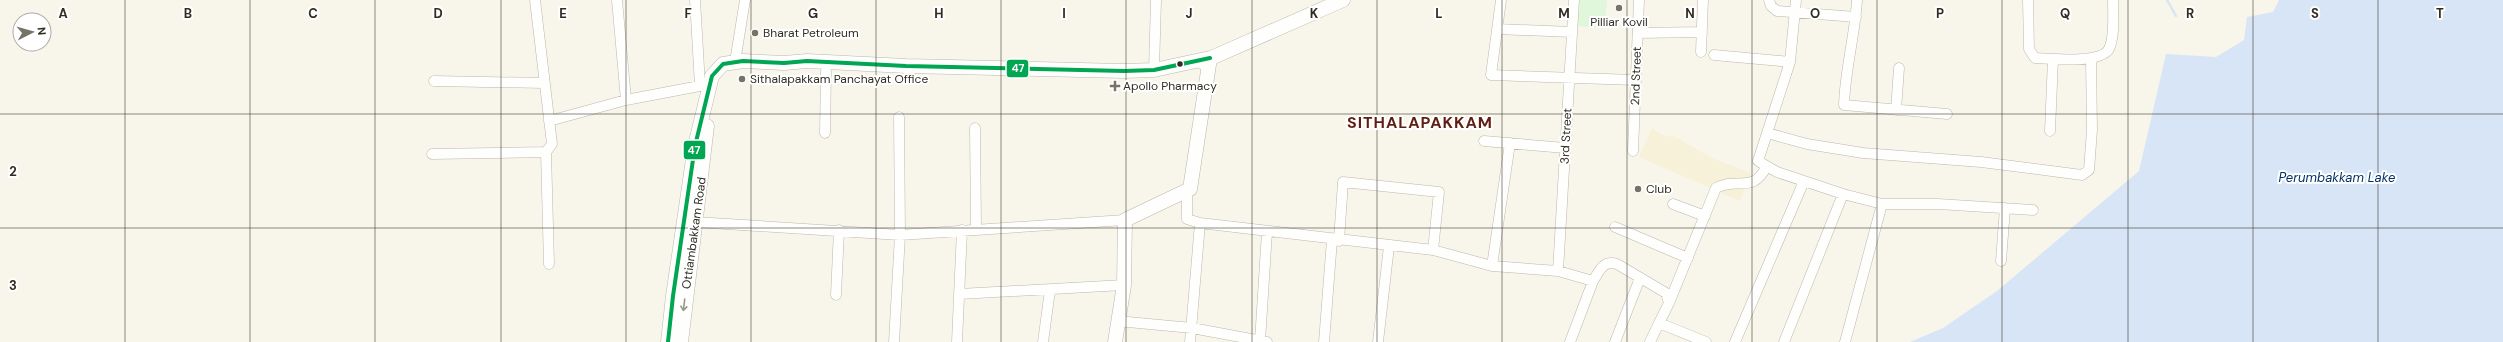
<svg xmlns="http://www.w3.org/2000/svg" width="2503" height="342" viewBox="0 0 2503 342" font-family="'DM Sans',sans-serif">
  <rect width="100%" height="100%" fill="#f8f6ea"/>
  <path fill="#f6f1d8" d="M1652,128L1666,137L1672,135L1712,158L1751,173L1740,201L1639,157Z"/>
  <path fill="#e0f7dc" d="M1577,0H1607L1605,28L1575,26Z"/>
  <path fill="#d7e5f6" d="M2279,0H2503V342H1910L1943,328L1997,291L2139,171L2166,54L2216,57L2244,40L2247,17L2273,12Z"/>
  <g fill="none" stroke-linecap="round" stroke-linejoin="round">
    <path stroke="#d7e5f6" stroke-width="2.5" d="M2167,0L2176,16"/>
    <defs>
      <path id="street" d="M617,0L626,100
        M695,0L700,85
        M1501,0L1491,75L1636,80
        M1769,0L1771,6L1777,11L1856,17
        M1796,0L1790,62L1758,161L1777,172L1843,194L1882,204H1938L2033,210
        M1857,0C1855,35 1845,70 1844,105L1947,114
        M2028,0L2029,49L2035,58C2051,59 2100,64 2109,49C2115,36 2113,14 2113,0
        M1497,29L1572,32
        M1638,33L1702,32
        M1701,52L1703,0
        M1714,55L1790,62
        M735,62L745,0
        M1154,70L1156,0
        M434,81L544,83
        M1896,110L1899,68
        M549,121L626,100L710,84
        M975,128L976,229
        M2050,131L2053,59
        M825,133L826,71
        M1767,133L1807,144L1863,153L1981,162L2082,175L2089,170L2092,130L2091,59
        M1484,141L1565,148
        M1633,151L1639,0
        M546,152L549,264
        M432,154L546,152L552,144L535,0
        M1187,190V219L1200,223L1433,250L1492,266L1558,271L1593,281L1570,342
        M1673,204L1705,216
        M695,222L900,235L1125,220
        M1615,227L1688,258
        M1339,241L1343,182L1439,192L1433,250
        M2001,261L2005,208
        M1492,266L1510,143
        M1558,271L1574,0
        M1593,281C1600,270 1603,260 1617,264L1666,293L1669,303L1659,323
        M959,294L1124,285
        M836,295L839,230
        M1669,303L1716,188C1738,176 1752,195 1767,166
        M1117,321L1192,328L1267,342
        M1260,341L1267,232
        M894,342L900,235L899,117
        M957,342L962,230
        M1043,342L1050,290
        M1190,342L1200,223
        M1324,342L1332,240
        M1378,342L1389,246
        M1615,342L1640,278
        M1650,342L1659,323L1706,342
        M1735,342L1804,181
        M1784,342L1843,194
        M1845,342L1882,204"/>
      <path id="secondary" d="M1202,62L1343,0
        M668,342L673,296L695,146L712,76L723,64L743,61L784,63L807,61L906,66L1124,71L1154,70L1210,58
        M681,342L707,126
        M1115,342L1124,285L1125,220L1190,189L1210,58"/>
    </defs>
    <use href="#street" stroke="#bab8ae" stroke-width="11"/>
    <use href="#secondary" stroke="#bab8ae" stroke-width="15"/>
    <use href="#street" stroke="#fefefc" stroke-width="10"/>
    <use href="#secondary" stroke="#fefefc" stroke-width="14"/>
    <defs>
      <path id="bus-1" d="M668,342L673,296L695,146L712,76L723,64L743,61L784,63L807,61L906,66L1124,71L1154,70L1210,58"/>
    </defs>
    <use href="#bus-1" stroke="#fff" stroke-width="7"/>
    <use href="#bus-1" stroke="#00a651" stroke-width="4"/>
  </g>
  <defs><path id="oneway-shaft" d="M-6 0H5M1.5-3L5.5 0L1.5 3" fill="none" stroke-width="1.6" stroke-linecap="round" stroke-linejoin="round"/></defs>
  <use stroke="#979690" href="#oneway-shaft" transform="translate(684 305) rotate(97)"/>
  <path fill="none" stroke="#302e23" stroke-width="1" stroke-opacity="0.55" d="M125,0V342M250,0V342M375,0V342M501,0V342M626,0V342M751,0V342M876,0V342M1001,0V342M1126,0V342M1252,0V342M1377,0V342M1502,0V342M1627,0V342M1752,0V342M1877,0V342M2002,0V342M2128,0V342M2253,0V342M2378,0V342M0,114H2503M0,228H2503"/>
  <g fill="#767469" stroke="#fff" stroke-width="1.5">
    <circle cx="1619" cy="8" r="4"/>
    <circle cx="755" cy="33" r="4"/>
    <circle cx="742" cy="79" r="4"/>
    <path d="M1113 80h4v4h4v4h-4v4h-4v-4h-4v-4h4z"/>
    <circle cx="1638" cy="189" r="4"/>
  </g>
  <circle fill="#302e23" stroke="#fff" stroke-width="1.5" cx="1180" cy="64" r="3.5"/>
  <g text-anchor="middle" stroke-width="4" stroke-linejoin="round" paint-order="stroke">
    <g font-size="12" fill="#302e23" stroke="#fff" text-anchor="start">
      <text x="1619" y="26" text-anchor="middle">Pilliar Kovil</text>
      <text x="763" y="37">Bharat Petroleum</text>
      <text x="750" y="83">Sithalapakkam Panchayat Office</text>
      <text x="1123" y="90">Apollo Pharmacy</text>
      <text x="1646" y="193">Club</text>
    </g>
    <g font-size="12" fill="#302e23" stroke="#fff">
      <text transform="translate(1636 76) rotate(-88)" y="4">2nd Street</text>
      <text transform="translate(1566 136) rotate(-87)" y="4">3rd Street</text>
      <text transform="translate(694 233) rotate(-82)" y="4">Ottiambakkam Road</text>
    </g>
    <g font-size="13" font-style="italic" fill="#003167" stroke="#fff">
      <text x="2337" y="182">Perumbakkam Lake</text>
    </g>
    <g font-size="16" font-weight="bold" letter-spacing="1" fill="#601d11" stroke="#fff">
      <text x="1420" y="128">SITHALAPAKKAM</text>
    </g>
  </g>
  <g font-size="13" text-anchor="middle" font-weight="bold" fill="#302e23" stroke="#fff" stroke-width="4" stroke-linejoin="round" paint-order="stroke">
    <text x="63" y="18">A</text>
    <text x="188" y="18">B</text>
    <text x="313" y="18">C</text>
    <text x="438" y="18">D</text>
    <text x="563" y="18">E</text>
    <text x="688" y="18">F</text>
    <text x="813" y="18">G</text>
    <text x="939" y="18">H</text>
    <text x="1064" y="18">I</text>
    <text x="1189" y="18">J</text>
    <text x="1314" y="18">K</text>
    <text x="1439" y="18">L</text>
    <text x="1564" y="18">M</text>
    <text x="1690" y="18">N</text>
    <text x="1815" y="18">O</text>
    <text x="1940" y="18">P</text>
    <text x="2065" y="18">Q</text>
    <text x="2190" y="18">R</text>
    <text x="2315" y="18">S</text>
    <text x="2440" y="18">T</text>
    <text x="13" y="176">2</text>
    <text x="13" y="290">3</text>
  </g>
  <g stroke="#fff" stroke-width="1.5">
    <rect x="1006" y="59" width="23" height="19" rx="4" fill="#00a651"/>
    <rect x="683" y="140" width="23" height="20" rx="4" fill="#00a651"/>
  </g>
  <g font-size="11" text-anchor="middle" font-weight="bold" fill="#fff">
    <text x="1018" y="72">47</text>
    <text x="694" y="154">47</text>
  </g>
  <g transform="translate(32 32) rotate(84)"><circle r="19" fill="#ffffff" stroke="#acaba7"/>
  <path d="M0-3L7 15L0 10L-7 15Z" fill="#767469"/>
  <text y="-6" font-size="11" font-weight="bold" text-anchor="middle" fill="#302e23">N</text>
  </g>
</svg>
